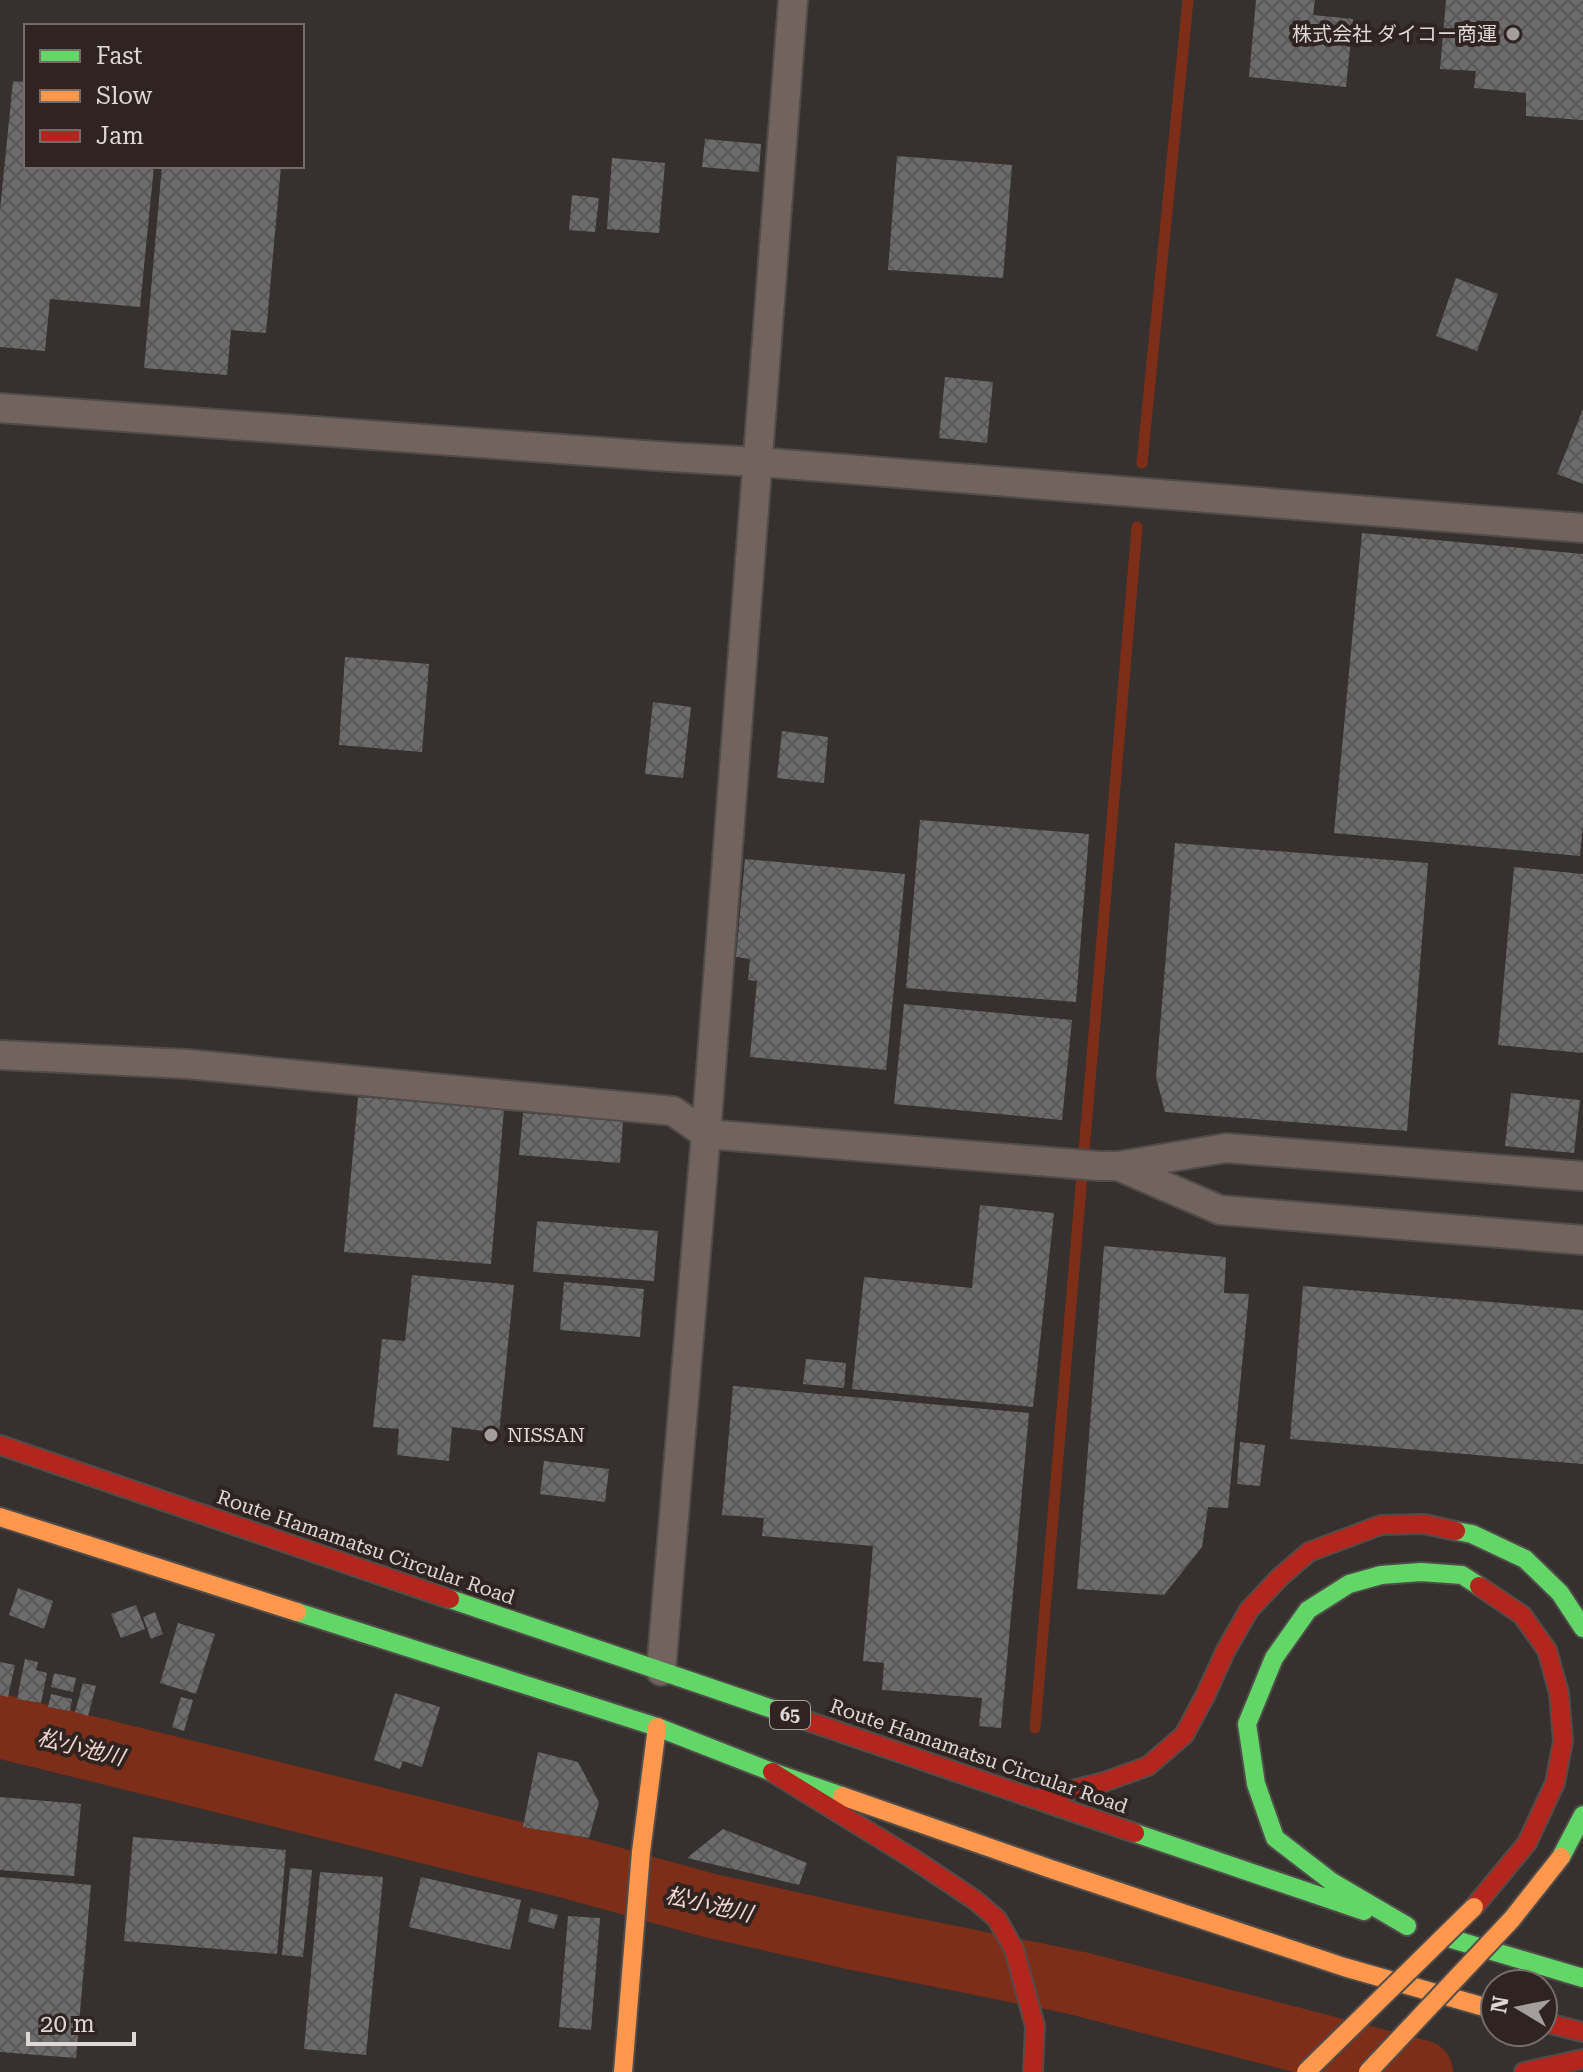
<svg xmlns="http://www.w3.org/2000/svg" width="1583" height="2072" viewBox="0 0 1583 2072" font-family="'Roboto Serif','Noto Sans JP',serif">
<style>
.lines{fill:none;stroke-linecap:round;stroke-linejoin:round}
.stream{stroke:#7d2e18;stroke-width:11}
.river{stroke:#7d2e18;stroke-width:64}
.building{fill:url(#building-cross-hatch)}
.street-casing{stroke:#504c4a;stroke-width:32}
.fast-casing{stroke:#504c4a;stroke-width:22}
.slow-casing{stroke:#504c4a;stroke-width:22}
.jam-casing{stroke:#504c4a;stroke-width:22}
.street{stroke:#73635e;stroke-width:28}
.fast{stroke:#63d668;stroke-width:18}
.slow{stroke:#ff974d;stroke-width:18}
.jam{stroke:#b3261e;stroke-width:18}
.slow-bridge-casing{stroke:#504c4a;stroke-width:22;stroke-linecap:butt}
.slow-bridge{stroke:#ff974d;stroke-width:18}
.poi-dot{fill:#a39d9b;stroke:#2f2421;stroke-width:3}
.labels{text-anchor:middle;stroke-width:8;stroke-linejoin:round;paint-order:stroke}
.shield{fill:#2f2421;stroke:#aaa19f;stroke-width:2}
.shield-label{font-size:18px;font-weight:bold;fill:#ded7d5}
.poi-label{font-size:20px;fill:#ded7d5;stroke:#2f2421;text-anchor:end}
.street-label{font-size:20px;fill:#ded7d5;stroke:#2f2421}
.water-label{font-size:22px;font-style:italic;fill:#f3d8d1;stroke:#2f2421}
</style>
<defs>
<pattern id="building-cross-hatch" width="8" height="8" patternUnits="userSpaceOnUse" patternTransform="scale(2)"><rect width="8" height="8" fill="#6c6c6d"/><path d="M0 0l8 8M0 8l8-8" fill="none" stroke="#585656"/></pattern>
</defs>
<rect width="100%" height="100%" fill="#36302e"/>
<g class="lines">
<path class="stream" d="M1142 463 1188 0
M1035 1728 1137 527"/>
<path class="river" d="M0 1726 563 1865 708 1905 855 1938 1077 1983 1421 2072"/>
</g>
<path class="building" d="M1256 0H1315L1313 15 1353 19 1346 87 1249 77Z
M1446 0H1583V120L1526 116V93L1474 88 1476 71 1440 69Z
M13 81 26 82V166H154L140 307 50 299 45 351 0 347V210Z
M705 139 761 144 759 172 702 167Z
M897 156 1012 165 1003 278 888 270Z
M612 158 665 163 659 233 607 229Z
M162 166H281L266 333 231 330 227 375 144 368Z
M572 195 599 198 595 232 569 230Z
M1456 278 1498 294 1477 351 1436 336Z
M945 377 993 382 987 443 939 438Z
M1583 409V484L1557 474Z
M1362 533 1583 554V823L1580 856 1334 833Z
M345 657 429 664 422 752 339 745Z
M653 702 691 707 683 778 645 774Z
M782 731 828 737 824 783 777 778Z
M920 820 1089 834 1076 1002 906 988Z
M1175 843 1428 863 1407 1131 1165 1112 1156 1077Z
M745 859 905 874 886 1070 750 1057 757 981 748 980 750 959 736 957Z
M1514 867 1583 874V1053L1498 1045Z
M904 1004 1072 1020 1062 1120 894 1104Z
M1511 1093 1580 1100 1574 1153 1505 1146Z
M358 1097 504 1109 491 1264 344 1252Z
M523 1113 623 1121 620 1163 519 1155Z
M980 1205 1054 1213 1033 1407 852 1389 864 1277 972 1288Z
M537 1221 658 1231 654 1281 533 1272Z
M1104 1246 1226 1257 1224 1293 1249 1294 1228 1508 1208 1507 1202 1547 1164 1595 1077 1589Z
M412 1275 514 1285 499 1433 452 1427 449 1461 397 1455 399 1429 373 1427 382 1339 405 1341Z
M564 1282 644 1289 640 1337 560 1330Z
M1303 1286 1583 1310V1464L1290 1439Z
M806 1359 846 1363 844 1388 803 1384Z
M733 1386 1029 1413 1001 1728 979 1726 982 1698 882 1690 884 1663 863 1661 873 1546 762 1536 764 1518 722 1515Z
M1240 1442 1265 1445 1260 1486 1237 1484Z
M544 1461 609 1469 605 1502 540 1494Z
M18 1588 53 1601 44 1629 9 1615Z
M136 1605 145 1629 121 1638 111 1614Z
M155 1612 163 1634 151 1639 143 1617Z
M178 1623 215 1634 196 1694 160 1683Z
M25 1659 38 1662 36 1670 47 1673 41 1703 17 1699Z
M0 1662 15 1665 8 1697 0 1695Z
M54 1673 76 1678 73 1692 51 1687Z
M83 1683 96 1686 88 1716 75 1712Z
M395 1693 440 1707 422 1767 403 1761 400 1769 374 1760Z
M51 1694 72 1699 70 1711 48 1707Z
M181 1697 193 1700 184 1731 172 1727Z
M538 1752 578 1762 599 1802 589 1838 523 1827Z
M0 1797 81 1804 74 1876 0 1870Z
M723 1829 807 1863 799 1885 687 1858Z
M133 1837 286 1850 277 1954 124 1941Z
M290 1868 312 1870 303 1957 282 1955Z
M320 1872 383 1877 366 2055 304 2049Z
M0 1877 91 1885 76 2058 0 2052Z
M421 1877 521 1900 510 1950 409 1927Z
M531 1908 558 1915 554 1929 528 1922Z
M568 1916 600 1918 591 2030 559 2027Z"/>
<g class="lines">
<defs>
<path id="street" d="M0 408 671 457 758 462 1583 528
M0 1055 187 1064 673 1111 706 1134 1100 1166H1118L1226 1148 1583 1176
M1118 1166 1220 1210 1583 1240
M661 1671 706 1134 793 0"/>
<path id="fast" d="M1456 1531 1472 1534 1525 1559 1560 1593 1583 1628
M450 1599 790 1715
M297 1612 657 1727 772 1772 842 1796
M1135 1833 1364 1911
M1561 1857 1583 1815
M1407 1926 1332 1882 1275 1838 1256 1784 1247 1724 1274 1658 1308 1610 1349 1584 1381 1575 1421 1572 1462 1575 1479 1586
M1452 1939 1583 1978"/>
<path id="slow" d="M0 1517 297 1612
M842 1796 1051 1869 1344 1967 1495 2010
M623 2072 641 1852 657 1727"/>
<path id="jam" d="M0 1445 450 1599
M790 1715 1135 1833
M772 1772 912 1858 975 1900 997 1919 1014 1949 1035 2026 1033 2072
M1036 1799 1104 1782 1148 1766 1184 1735 1205 1696 1226 1650 1249 1610 1280 1577 1309 1552 1381 1525 1424 1524 1456 1531
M1474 1907 1527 1843 1555 1783 1563 1741 1559 1693 1547 1650 1522 1615 1479 1586
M1543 2022 1583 2032
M1524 2072 1583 2059"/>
</defs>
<use href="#street" class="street-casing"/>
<use href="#fast" class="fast-casing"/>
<use href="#slow" class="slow-casing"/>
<use href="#jam" class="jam-casing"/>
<use href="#street" class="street"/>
<use href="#fast" class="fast"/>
<use href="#slow" class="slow"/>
<use href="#jam" class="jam"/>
<defs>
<path id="slow-bridge" d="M1306 2072 1474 1907
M1368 2072 1512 1919 1561 1857"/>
</defs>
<use href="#slow-bridge" class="slow-bridge-casing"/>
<use href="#slow-bridge" class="slow-bridge"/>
</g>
<g class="poi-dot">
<circle cx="1513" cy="34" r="8"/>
<circle cx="491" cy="1435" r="8"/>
</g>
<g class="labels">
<rect class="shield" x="770" y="1701" width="40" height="28" rx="6"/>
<g class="shield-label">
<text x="790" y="1721">65</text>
</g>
<g class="poi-label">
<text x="1497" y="41">株式会社 ダイコー商運</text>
<text x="507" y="1442" text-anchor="start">NISSAN</text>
</g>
<g class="street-label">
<text transform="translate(366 1547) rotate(19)" y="7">Route Hamamatsu Circular Road</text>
<text transform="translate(979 1756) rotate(19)" y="7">Route Hamamatsu Circular Road</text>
</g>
<g class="water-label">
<text transform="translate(81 1747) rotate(14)" y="8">松小池川</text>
<text transform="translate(709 1904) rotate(13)" y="8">松小池川</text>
</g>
</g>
<rect x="24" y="24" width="280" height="144" fill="#2f2421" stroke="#756c69" stroke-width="2"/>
<rect x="40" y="50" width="40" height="12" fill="#63d668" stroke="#756c69" stroke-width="2"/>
<text x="96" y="64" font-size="24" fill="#ded7d5">Fast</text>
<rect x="40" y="90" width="40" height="12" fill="#ff974d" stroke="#756c69" stroke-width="2"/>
<text x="96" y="104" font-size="24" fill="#ded7d5">Slow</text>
<rect x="40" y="130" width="40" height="12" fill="#b3261e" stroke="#756c69" stroke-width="2"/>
<text x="96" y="144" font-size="24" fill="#ded7d5">Jam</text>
<g transform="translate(1519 2008) rotate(280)"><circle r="38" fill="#2f2421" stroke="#756c69" stroke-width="2"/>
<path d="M0-6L14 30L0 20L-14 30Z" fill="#a39d9b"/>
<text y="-12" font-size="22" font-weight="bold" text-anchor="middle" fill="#ded7d5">N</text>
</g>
<path d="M28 2032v12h106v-12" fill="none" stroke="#ded7d5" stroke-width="4"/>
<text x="40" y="2032" font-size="24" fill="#ded7d5" stroke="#2f2421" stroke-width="6" paint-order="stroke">20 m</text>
</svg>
